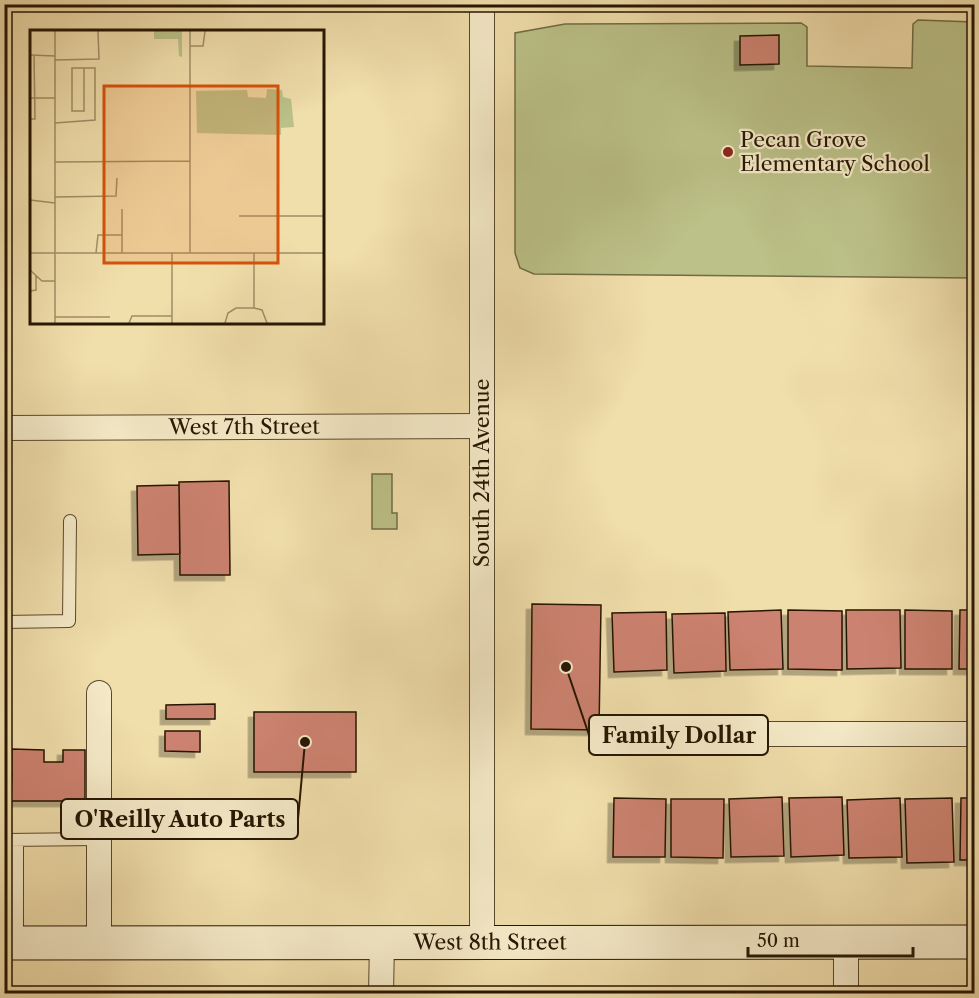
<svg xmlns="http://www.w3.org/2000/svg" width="979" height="998" viewBox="0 0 979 998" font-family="'Libre Caslon Text',serif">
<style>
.green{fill:#bbc188;stroke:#716c45;stroke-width:1.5}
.building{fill:#cc8270;stroke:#271602;stroke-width:1.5;filter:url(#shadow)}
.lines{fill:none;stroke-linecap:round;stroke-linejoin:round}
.service-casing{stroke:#59482c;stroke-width:14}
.minor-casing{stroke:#59482c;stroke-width:26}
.secondary-casing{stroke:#271602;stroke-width:35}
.service{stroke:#f5eac8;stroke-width:12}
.minor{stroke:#f5eac8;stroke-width:24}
.secondary{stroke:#f5eac8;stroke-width:33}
.poi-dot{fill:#8f2418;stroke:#f5eac8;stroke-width:2}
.labels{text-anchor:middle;stroke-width:4.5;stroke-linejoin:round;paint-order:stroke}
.poi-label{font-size:21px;fill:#271602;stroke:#f5eac8;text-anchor:start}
.street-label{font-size:21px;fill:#271602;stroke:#f5eac8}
.inset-road{fill:none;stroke:#a08e67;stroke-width:1.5}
.view{fill:#d5520b;fill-opacity:0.15;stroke:#d5520b;stroke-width:3}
.inset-edge{fill:none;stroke:#271602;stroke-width:3}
.leader{fill:none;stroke:#271602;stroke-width:2}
.callout-dot{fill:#271602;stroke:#f5eac8;stroke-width:2}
.callout{fill:#f5eac8;stroke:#271602;stroke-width:2}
.callout-label{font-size:22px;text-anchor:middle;font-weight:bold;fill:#271602}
</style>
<defs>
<filter id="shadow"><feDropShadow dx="-5.5" dy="5.5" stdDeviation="0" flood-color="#0004"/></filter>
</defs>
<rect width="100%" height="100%" fill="#f0deab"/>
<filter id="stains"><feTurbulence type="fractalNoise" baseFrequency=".00333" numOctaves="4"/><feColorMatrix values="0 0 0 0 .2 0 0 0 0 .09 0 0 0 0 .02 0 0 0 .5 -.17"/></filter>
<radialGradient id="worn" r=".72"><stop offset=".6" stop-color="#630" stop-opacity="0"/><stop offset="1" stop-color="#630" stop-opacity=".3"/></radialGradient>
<path class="green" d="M918 20 974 22V278L534 274 520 268 515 253V33L565 24 801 23 807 27V66L912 68 913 24Z
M372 474H392V513H397V529H372Z"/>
<path class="building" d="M779 35V64L740 65V36Z
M229 481 230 575H180L179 482Z
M179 485 180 554 138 555 137 486Z
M532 604 601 605 599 730 531 729Z
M781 610 783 669 730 670 728 612Z
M788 610 842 611V670L788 669Z
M846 610H900L901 668 847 669Z
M905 610 952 611V669H905Z
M960 610H974V669H959Z
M666 612 667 670 614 672 612 613Z
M725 613 726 671 674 673 672 614Z
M215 704V719H166V705Z
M254 712H356V772H254Z
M165 731H200V752L165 751Z
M12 749 44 750V762H63V750H85V801H11Z
M4 772H12L11 801H4Z
M782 797 784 856 731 857 729 799Z
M842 797 844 855 791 857 789 798Z
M614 798 666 799 665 857H613Z
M900 798 902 857 849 858 847 800Z
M952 798 954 862 907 863 905 799Z
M961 798H974V860H960Z
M671 799H724L723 858 671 857Z"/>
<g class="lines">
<defs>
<path id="service" d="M4 622 69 621 70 521
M4 840 99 839
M17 840V941"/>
<g id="minor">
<path id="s1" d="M4 428 482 426"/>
<path d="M99 693V943"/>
<path d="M761 734H974"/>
<path d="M482 942V4"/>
<path d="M846 942V994"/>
<path d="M381 994 382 942"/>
</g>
<g id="secondary">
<path id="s2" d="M4 943 974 942"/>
</g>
</defs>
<use href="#service" class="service-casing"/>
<use href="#minor" class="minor-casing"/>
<use href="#secondary" class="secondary-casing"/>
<use href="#service" class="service"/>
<use href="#minor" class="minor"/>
<use href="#secondary" class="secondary"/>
</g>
<circle class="poi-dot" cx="728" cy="152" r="6"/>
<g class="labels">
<g class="poi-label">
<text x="740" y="147">Pecan Grove<tspan x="740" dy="24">Elementary School</tspan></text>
</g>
<g class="street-label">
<text dy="7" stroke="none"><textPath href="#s1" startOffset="240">West 7th Street</textPath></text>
<text transform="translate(482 473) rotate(-90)" y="7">South 24th Avenue</text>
<text dy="7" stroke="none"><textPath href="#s2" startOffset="486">West 8th Street</textPath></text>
</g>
</g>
<g transform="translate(30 30)">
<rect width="294" height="294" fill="#f0deab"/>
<path d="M124 1H152V27L149 26 148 9H124ZM237 59 252 60 253 67 261 69 264 97 251 98V105L167 103 166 61 217 60 218 67 236 68Z" fill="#bbc188"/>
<path class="inset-road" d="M25 1V293M160 16H173L175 1M0 25 25 26M25 30 69 29 68 1M42 38H54V81H42ZM0 68H25M0 89H5L4 25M25 93 65 90V38H54M25 132 160 131M25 167 86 166 87 148M0 170 25 173M92 179V223M209 186H294M0 223H294M66 223 68 205H92M160 223V1M224 223V278M0 240 12 251H25M0 261 6 260V246M25 287H80M99 293 102 286H142M142 293V223M195 293 198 283 206 278H224L232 280 237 293"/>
<path class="view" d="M74 56H248V233H74Z"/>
<rect width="294" height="294" class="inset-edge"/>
</g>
<path class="leader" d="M566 667L589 735M305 742L298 819"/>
<g class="callout-dot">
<circle cx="566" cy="667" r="6"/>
<circle cx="305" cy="742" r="6"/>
</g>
<g class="callout">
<rect x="589" y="715" width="179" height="40" rx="6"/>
<rect x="61" y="799" width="237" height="40" rx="6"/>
</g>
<g class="callout-label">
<text x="679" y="743">Family Dollar</text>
<text x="180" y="827">O'Reilly Auto Parts</text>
</g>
<rect width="979" height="998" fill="none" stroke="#f0deab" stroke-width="24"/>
<rect x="6" y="6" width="967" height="986" fill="none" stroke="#271602" stroke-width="3"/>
<rect x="12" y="12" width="955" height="974" fill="none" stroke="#271602" stroke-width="1.5"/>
<path d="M748 947v9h165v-9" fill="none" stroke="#271602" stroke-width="3"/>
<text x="757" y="947" font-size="18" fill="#271602" stroke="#f5eac8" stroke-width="4.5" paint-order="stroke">50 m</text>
<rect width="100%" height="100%" filter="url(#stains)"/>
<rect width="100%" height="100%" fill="url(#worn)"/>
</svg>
